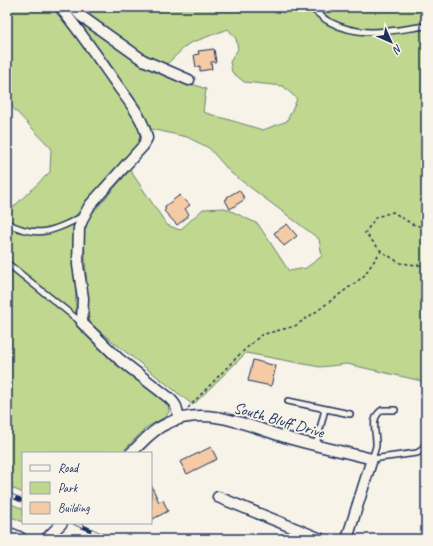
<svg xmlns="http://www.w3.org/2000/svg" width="433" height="546" viewBox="0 0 433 546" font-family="Caveat,sans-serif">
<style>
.green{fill:#bfd78e;stroke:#6d8376;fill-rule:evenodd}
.building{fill:#f4cba4;stroke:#1b2f5e}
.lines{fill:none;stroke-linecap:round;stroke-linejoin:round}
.service-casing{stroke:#1b2f5e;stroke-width:8}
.minor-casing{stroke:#1b2f5e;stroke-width:13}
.secondary-casing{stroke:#1b2f5e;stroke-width:17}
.path{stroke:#1b2f5e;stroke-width:1.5;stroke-dasharray:3 3;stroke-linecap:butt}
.service{stroke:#f7f3e8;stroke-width:5}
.minor{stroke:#f7f3e8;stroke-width:10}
.secondary{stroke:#f7f3e8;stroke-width:14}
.rail-casing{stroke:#1b2f5e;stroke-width:4.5}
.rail{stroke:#f7f3e8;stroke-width:3;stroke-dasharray:9;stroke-linecap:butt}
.labels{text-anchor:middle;stroke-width:4;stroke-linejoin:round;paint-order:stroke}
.street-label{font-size:16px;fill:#1b2f5e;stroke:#f7f3e8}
</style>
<rect width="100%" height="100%" fill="#f7f3e8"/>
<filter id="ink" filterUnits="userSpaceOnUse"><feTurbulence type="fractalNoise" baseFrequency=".025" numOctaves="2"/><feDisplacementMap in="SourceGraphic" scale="8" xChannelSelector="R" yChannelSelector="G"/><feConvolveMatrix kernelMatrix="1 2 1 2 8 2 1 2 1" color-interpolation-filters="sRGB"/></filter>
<g filter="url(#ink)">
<path class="green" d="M7 7H55L64 18 133 114 140 131 139 143 75 216 76 323 105 350 165 400 168 403 169 412 166 417 147 427 121 453H23V493L7 486V213L50 172 51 148 12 107 7 104Z
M63 7H426V382L347 364 320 367 246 353 193 405 89 323 83 224 130 170 167 225 180 230 203 209 225 208 258 224 289 271 306 268 322 256 319 239 231 173 209 148 187 137 151 129 76 22ZM228 29 236 39 238 49 230 62 232 72 244 82 283 86 297 99 287 121 263 130 203 112 206 89 163 73 165 66 188 44Z
M7 502 23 509V522L7 515Z"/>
<path class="building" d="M214 49 216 62H211L212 69 200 71V66L196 67 194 55 199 54 198 51Z
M239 190 245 199 230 209 225 200 227 199V197Z
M180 195 190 205 185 209 189 214 185 219 177 225 164 211 166 209 164 207Z
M287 224 297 236 284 246 274 233Z
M253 360 276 366 271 386 248 381Z
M211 447 217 459 187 474 180 462Z
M151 485 159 502 163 500 168 511 151 520Z"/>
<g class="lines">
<defs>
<path id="service" d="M310 7C317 12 323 19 330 22 361 39 394 30 426 26
M7 223C37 239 55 231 83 216
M7 263 82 323
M288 401 350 414
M395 410H382C369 419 377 433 376 446 375 451 373 455 372 459L417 453 422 450 426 442
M316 445 325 409"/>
<path id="minor" d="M60 7C79 30 96 55 113 79 125 97 143 116 147 138L143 146 90 205 84 216 79 228 78 265 83 298 82 323 119 359 168 397C176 404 179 409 177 420
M73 7 81 16 143 60 189 80
M131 453C142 443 152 430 166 424 208 403 254 429 295 440 320 447 346 452 372 459L347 539
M218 497 321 539
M46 539 62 523"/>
<path id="secondary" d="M7 534 19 539"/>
</defs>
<use href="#service" class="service-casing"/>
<use href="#minor" class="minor-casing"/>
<use href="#secondary" class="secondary-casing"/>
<path class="path" d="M426 190V199
M426 228 412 224 393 212 376 217 365 233 381 251 400 263 426 266
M188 408 239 355 261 335 295 326 317 311 363 277 381 251"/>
<use href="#service" class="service"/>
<use href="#minor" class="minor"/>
<use href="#secondary" class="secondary"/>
<defs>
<path id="rail" d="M7 494 23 501
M75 523 110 539"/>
</defs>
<use href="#rail" class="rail-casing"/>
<use href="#rail" class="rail"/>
</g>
</g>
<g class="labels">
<g class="street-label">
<text transform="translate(279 419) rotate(16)" y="6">South Bluff Drive</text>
</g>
</g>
<rect width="433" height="546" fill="none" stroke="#f7f3e8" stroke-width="24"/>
<rect x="12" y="12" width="409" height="522" fill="none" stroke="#1b2f5e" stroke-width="1.5" filter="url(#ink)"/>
<rect x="22" y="452" width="130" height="72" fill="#f7f3e8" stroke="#9fa5b1"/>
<rect x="30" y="465" width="20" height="6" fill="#f7f3e8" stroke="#9fa5b1"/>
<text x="58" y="472" font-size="12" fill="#1b2f5e">Road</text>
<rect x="30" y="482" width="20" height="12" fill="#bfd78e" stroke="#9fa5b1"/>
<text x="58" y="492" font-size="12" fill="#1b2f5e">Park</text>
<rect x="30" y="502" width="20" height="12" fill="#f4cba4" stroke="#9fa5b1"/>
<text x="58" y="512" font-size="12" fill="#1b2f5e">Building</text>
<g transform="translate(391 42) rotate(135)" stroke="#f7f3e8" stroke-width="3" paint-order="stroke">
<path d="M0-3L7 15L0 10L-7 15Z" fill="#1b2f5e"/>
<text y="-6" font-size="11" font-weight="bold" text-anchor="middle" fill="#1b2f5e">N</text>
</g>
</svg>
